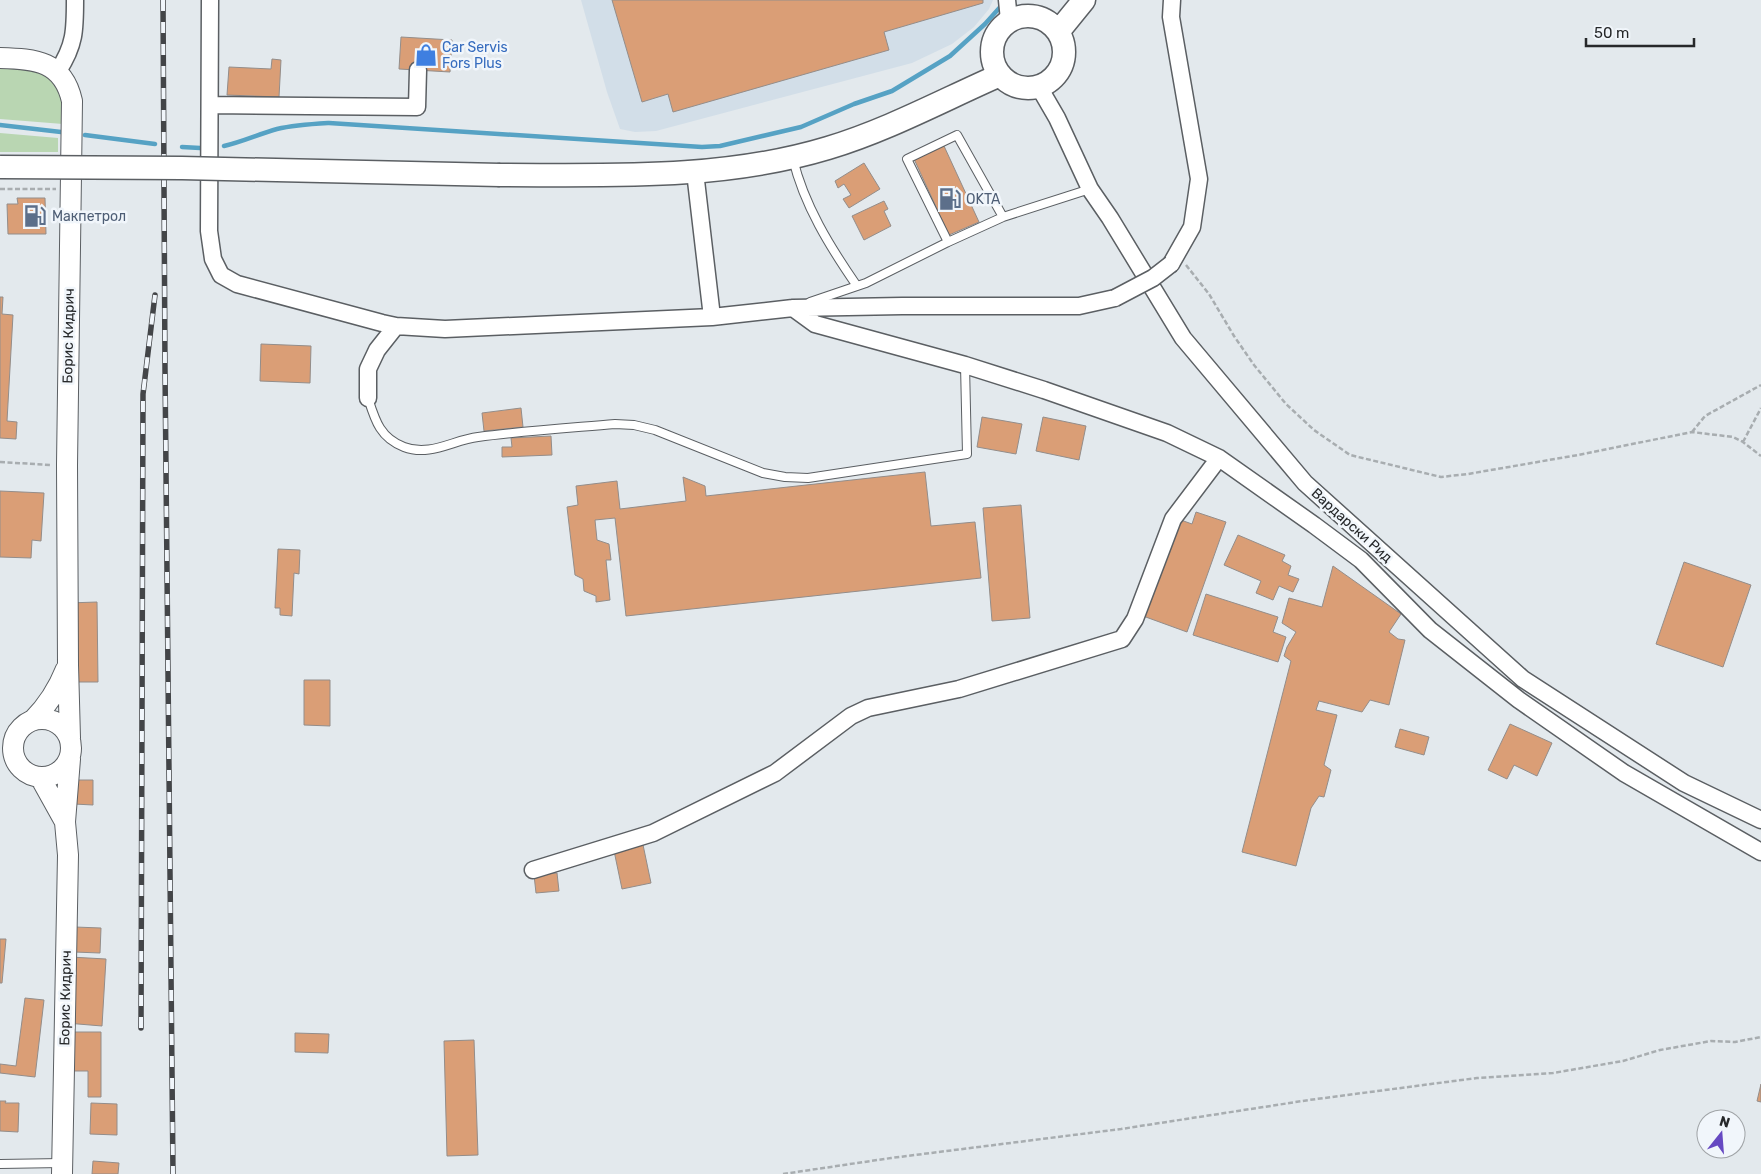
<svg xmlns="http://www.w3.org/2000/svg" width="1761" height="1174" viewBox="0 0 1761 1174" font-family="Rubik,sans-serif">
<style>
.built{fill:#d2dee8}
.green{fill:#b9d6b2}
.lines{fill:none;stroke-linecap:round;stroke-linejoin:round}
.stream{stroke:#56a2c4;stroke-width:4.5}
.building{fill:#da9e76;stroke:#938d8a}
.service-casing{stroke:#5b5f63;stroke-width:10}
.minor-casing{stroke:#5b5f63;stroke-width:19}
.tertiary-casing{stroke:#5b5f63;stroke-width:22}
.secondary-casing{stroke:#5b5f63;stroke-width:25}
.path{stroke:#a8adb0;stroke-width:2.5;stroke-dasharray:5 2.5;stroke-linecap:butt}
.service{stroke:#fff;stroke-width:8}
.minor{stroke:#fff;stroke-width:16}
.tertiary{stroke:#fff;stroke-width:20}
.secondary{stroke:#fff;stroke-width:22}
.rail-casing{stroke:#434548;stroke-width:5.5}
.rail{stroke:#f1f6fb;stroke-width:4;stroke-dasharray:11;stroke-linecap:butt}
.minor-bridge-casing{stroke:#5b5f63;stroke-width:19;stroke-linecap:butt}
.secondary-bridge-casing{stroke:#5b5f63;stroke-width:25;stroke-linecap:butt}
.minor-bridge{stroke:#fff;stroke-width:16}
.secondary-bridge{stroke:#fff;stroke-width:22}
.labels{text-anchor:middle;stroke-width:5;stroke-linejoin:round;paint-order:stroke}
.shop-label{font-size:14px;fill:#366cbe;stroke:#f1f6fb;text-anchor:start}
.service-label{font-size:14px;fill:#4e5e75;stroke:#f1f6fb;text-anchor:start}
.street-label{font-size:14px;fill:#26282a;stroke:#f1f6fb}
</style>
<rect width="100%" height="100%" fill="#e3e9ed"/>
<path class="built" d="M581 0H993L989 9 974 27 952 44 912 63 656 131 635 132 620 129 607 92Z"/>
<path class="green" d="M0 65 51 74 63 96V124L0 119Z
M0 133 58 138V152H0Z"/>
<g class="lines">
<path class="stream" d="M0 125 61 132
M85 135 155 144
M224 146C242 142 259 134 277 129 294 125 312 124 329 123L702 147 720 146 801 127 854 104 892 91 950 56 985 24 1002 5
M182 147 200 148"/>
</g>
<path class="building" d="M612 0H983V3L884 32 889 50 673 112 668 94 642 102Z
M401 37 452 40 450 72 399 69Z
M272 59 281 60 279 97 227 95 229 67 271 69Z
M944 146 979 222 949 235 914 159Z
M864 163 880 189 849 208 843 199 851 195 844 184 838 188 835 181Z
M17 198H45L46 234H8L7 204H18Z
M884 201 888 209 884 211 891 226 864 240 852 216Z
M0 297H3L2 314 13 315 7 421 17 422 16 439 0 438Z
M261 344 311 346 310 383 260 381Z
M521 408 523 427 484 431 482 413Z
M982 417 1022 424 1016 454 977 447Z
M1043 417 1086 426 1079 460 1036 451Z
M551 436 552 455 502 457V447H512L511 438Z
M925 472 931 526 975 522 981 578 626 616 615 518 595 520 597 540 609 544 611 560H606L610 600 596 602V596L584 591 583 579 575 575 567 507 578 505 576 486 617 481 620 509 686 501 683 477 705 486 706 496Z
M0 491 44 493 41 541 32 540 31 558 0 557Z
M1021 505 1030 618 992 621 983 508Z
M1196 512 1226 522 1187 632 1143 616 1178 519 1192 524Z
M1238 535 1285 555 1282 561 1291 566 1288 575 1299 579 1293 592 1279 586 1273 600 1256 593 1261 581 1224 565Z
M278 549 300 550 299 574 294 573 292 616 280 615V608H275Z
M1684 562 1751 585 1723 667 1656 644Z
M1333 566 1401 614 1389 632 1398 639 1405 640 1389 705 1370 700 1362 712 1319 701 1316 710 1337 715 1324 765 1331 770 1324 797 1319 796 1311 808 1296 866 1242 852 1291 661 1284 656 1287 647 1296 632 1282 623 1289 598 1322 607Z
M1206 594 1278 617 1273 632 1286 637 1278 662 1193 635Z
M97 602 98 682H69L68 603Z
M304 680H330V726L304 725Z
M1510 724 1552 743 1537 776 1514 765 1507 779 1488 770Z
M1400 729 1429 737 1424 755 1395 747Z
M74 780H93V805L74 804Z
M642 840 651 883 622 889 613 846Z
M557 873 559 891 536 893 534 875Z
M75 927 101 928 100 953 74 952Z
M0 939H6L2 983H0Z
M70 957 106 959 102 1026 66 1023Z
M25 998 44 1000 35 1077 0 1073V1064L16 1066Z
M74 1032H101V1097H88V1071H74Z
M295 1033 329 1034 328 1053 295 1052Z
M474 1040 478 1155 447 1156 444 1041Z
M1761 1084V1102L1757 1101Z
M0 1101H6L5 1103H19L18 1132 0 1131Z
M91 1103 117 1104V1135L90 1134Z
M93 1161 119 1163 118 1174H92Z"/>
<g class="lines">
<defs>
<path id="service" d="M793 159C804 205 830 247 857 286
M1003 217 957 135 907 159 948 242 1003 217 1090 189
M810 302 866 283 948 242
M368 398C375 420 380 438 404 447 430 457 453 440 478 437 523 431 569 428 615 424L634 425 655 430 763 473 785 477 808 478 967 454 965 365
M0 1164 62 1163"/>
<path id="minor" d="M210 0 209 231 213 259 221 275 237 284 382 323 396 326 445 329 712 317 793 308 902 306H1079L1115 298
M1007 0 1009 20
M58 71C75 45 75 30 75 0
M1039 87 1057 118 1090 189 1110 218 1183 338 1305 483 1523 679 1684 783 1761 820
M210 105 417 107 418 70
M695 172 712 317
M1171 264 1192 227 1199 179 1171 17 1172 0
M793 308 815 324 965 365 1044 390 1167 433 1219 458 1314 525 1361 560 1430 630 1519 700 1624 773 1761 852
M368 398V369L377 350 396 326
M533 870 653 833 775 773 851 716 868 708 959 689 1122 639 1135 619 1173 519 1219 458"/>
<path id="tertiary" d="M0 58C36 59 63 61 72 101L67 465 68 665 70 738
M13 748a29 29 0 1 1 58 0a29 29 0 1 1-58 0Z
M33 720C48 705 58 689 66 669
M40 777 65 822
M62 1174 68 855 65 822 70 759"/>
<path id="secondary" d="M992 52a36 36 0 1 1 72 0a36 36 0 1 1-72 0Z
M1058 32 1084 0
M500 175C610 175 722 180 828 148 888 130 943 100 1000 75"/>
</defs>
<use href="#service" class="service-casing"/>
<use href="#minor" class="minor-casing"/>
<use href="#tertiary" class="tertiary-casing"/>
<use href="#secondary" class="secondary-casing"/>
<path class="path" d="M0 189H56
M1186 265 1209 294 1234 336 1254 365 1286 404 1314 430 1350 455 1441 477 1468 474 1578 455 1692 432 1733 437 1743 442 1761 456
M1692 432 1705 416 1761 385
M1743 442 1761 408
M0 462 51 465
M783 1174 891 1158 1121 1129 1309 1100 1477 1078 1553 1073 1623 1061 1660 1050 1711 1041 1735 1042 1761 1037"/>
<use href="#service" class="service"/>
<use href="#minor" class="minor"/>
<use href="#tertiary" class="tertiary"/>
<use href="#secondary" class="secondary"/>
<defs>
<path id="rail" d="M163 0 165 369 173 1174
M141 1028 143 394 155 295"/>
</defs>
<use href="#rail" class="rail-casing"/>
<use href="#rail" class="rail"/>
<defs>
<path id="minor-bridge" d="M1115 298 1153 278 1171 264"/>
<path id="secondary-bridge" d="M0 167 182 168 500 175"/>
</defs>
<use href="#minor-bridge" class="minor-bridge-casing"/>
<use href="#secondary-bridge" class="secondary-bridge-casing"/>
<use href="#minor-bridge" class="minor-bridge"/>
<use href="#secondary-bridge" class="secondary-bridge"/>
</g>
<defs>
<symbol id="shop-bare" viewBox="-9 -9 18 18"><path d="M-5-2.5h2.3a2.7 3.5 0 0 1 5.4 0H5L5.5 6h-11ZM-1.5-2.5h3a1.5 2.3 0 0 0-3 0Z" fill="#3f7fe0" stroke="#f1f6fb" stroke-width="2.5" paint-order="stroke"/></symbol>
<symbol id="fuel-bare" viewBox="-9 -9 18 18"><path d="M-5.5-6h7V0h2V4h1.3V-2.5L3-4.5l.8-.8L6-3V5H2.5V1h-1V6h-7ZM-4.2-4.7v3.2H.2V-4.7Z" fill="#5c6f8a" stroke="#f1f6fb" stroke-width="2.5" paint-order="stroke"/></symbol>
</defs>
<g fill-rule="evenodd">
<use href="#shop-bare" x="410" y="39" width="32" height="32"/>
<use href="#fuel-bare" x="934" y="183" width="32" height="32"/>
<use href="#fuel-bare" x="19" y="200" width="32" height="32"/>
</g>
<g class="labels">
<g class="shop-label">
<text x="442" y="52">Car Servis<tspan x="442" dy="16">Fors Plus</tspan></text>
</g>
<g class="service-label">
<text x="966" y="204">OKTA</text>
<text x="52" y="221">Макпетрол</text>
</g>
<g class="street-label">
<text transform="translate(68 336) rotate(-89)" y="5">Борис Кидрич</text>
<text transform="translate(1352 525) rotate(42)" y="5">Вардарски Рид</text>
<text transform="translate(65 998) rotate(-89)" y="5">Борис Кидрич</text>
</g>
</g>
<g transform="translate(1721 1134) rotate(17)"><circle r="24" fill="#f1f6fb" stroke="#a0a4a7"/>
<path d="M0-4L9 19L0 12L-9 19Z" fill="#6649c2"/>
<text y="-8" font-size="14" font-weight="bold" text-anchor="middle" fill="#26282a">N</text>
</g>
<path d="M1586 38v8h108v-8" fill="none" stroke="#26282a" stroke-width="2.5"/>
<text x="1594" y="38" font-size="15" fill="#26282a" stroke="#f1f6fb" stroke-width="4" paint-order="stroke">50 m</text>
</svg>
